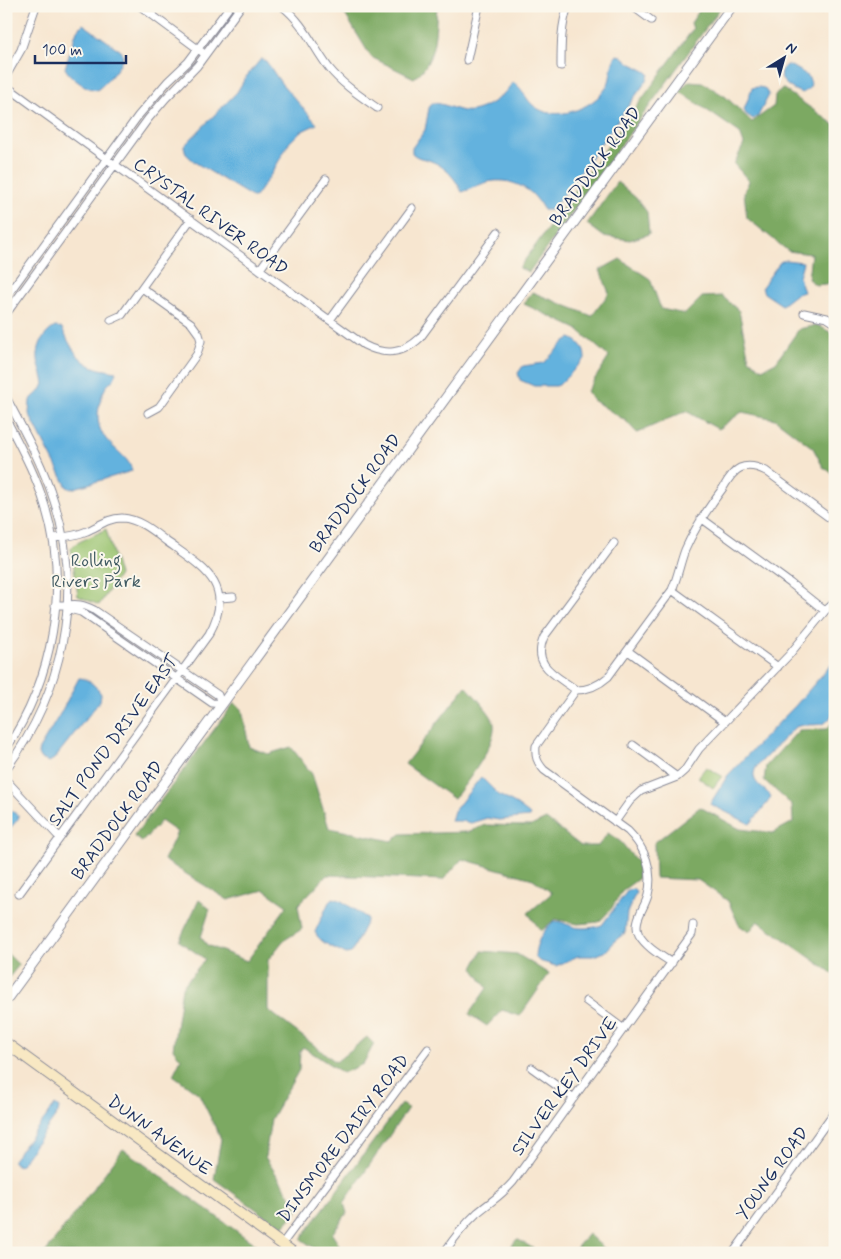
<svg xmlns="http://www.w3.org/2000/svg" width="841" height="1259" viewBox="0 0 841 1259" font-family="Mynerve,sans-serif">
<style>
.green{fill:#9ac36f;stroke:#5a7966}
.forest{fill:#7ba962;stroke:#4b6c60}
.water{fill:#64b2de;stroke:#40709e}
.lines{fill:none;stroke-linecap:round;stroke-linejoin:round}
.minor-casing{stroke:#898a97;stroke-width:9}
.tertiary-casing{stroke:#898a97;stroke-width:11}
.secondary-casing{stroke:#898a97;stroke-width:12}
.minor{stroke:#fff;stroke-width:7}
.tertiary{stroke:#fff;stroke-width:9}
.secondary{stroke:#f8e8c3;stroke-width:10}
.labels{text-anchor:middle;stroke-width:4;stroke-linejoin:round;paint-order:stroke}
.street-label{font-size:18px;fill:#1b2f5e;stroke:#fbf7ec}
.park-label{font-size:18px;fill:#415b63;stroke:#fbf7ec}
</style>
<rect width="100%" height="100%" fill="#fbf7ec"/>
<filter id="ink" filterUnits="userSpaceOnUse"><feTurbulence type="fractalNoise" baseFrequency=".02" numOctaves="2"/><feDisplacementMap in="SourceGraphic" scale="10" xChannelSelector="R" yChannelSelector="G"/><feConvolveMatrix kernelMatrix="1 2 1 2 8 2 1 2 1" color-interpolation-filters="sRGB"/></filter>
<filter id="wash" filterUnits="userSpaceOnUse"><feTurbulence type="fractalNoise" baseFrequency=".0096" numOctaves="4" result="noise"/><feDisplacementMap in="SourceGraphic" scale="20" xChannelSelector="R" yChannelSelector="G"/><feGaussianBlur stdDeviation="1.12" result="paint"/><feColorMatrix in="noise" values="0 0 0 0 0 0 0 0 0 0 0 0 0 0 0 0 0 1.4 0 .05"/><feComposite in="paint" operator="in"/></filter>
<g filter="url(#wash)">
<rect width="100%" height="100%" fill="#f7e6d0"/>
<path class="green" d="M106 529 119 575 99 605 78 596 71 548C75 542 98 534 106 529Z
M706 767 722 776 713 788 699 778V776Z"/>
<path class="forest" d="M340 6H437C435 31 437 62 414 78L371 57Z
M702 6H722L529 272 519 268 693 29 691 23Z
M689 81 702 82 726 97 752 122 774 106 775 96 782 88 835 125V283L816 285 808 279 811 254 788 251 747 218 744 193 749 181 734 164 744 144 740 133 679 91Z
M617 182 636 198 647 212 649 234 630 240 603 236 587 224Z
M620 259 650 279 661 309 685 314 702 297 722 296 739 311 749 359 762 369 776 362 799 329 817 325 830 332 835 337V475L823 467 813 448 775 419 742 412 718 429 686 411 637 433 626 421 593 400 587 391 609 357 577 329 524 304 532 292 592 316 609 293 600 270Z
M466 686C473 694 490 712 493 720 501 740 466 783 454 799L405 764Z
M234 703 242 709 249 747 268 754 291 747 312 774 329 828 392 841 401 834 468 832 485 825 531 826 546 819 581 846H598L608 833 621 842 638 863V879L623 890 611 909 599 922 578 924 555 919 541 931 528 913 552 893 533 879 462 859 443 880 327 875 298 905 302 929 283 941 268 960V1010L336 1062 367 1037 374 1044 363 1064 343 1073 303 1047 300 1051 299 1070 271 1119 265 1157 299 1209 282 1228 214 1179 221 1139 199 1094 173 1075 181 1059 173 1049 182 987 205 959 179 941 199 900 210 909 201 937 207 945 247 961 287 906 264 890 228 900 164 860 177 832 161 821 142 842 134 836Z
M835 719V975L758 921 749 932 739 925 728 901 698 880 655 878 654 843 700 807 740 829 773 833 793 822 792 805 764 780 766 766 799 730 827 729Z
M482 951 517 954 549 974 520 1016 502 1010 487 1026 469 1014 487 988 473 968Z
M6 952 19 965 6 981Z
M401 1104 408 1108 344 1203 347 1213 332 1234 339 1245 335 1253H321L301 1239Z
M123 1149 267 1253H45Z
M588 1234 608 1252 607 1253H562L573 1252Z
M517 1239 541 1253H506Z"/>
<path class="water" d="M83 24 121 51 123 55C121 67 107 82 97 90 86 89 70 78 65 68L77 30Z
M617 55 622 56 630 63 647 72 649 74 647 80 568 189 551 210H544C541 206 539 201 535 197 524 184 504 178 488 182 479 184 470 190 462 192 456 179 445 166 431 161 424 158 418 159 412 153V148L425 130 429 108 432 103C443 103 453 109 463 111 480 114 504 97 512 83H514C523 88 525 99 534 106 555 123 592 109 606 88 613 78 609 64 617 55Z
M261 59 266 61 281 83 317 124 300 132 289 143 272 173 255 197H252L196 163 186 154 184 146 237 92 246 77Z
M787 65C799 68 824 83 802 93 790 89 770 76 787 65Z
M758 87 764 88 769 95 758 116 753 119 746 114 744 110 752 88Z
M785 260 803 262 799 277 804 292 796 294 782 305 764 293 762 287 780 262Z
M55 327 62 328C70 346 79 364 100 369 105 370 111 371 116 372 116 379 110 382 106 387 101 395 98 408 98 417 98 445 129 452 132 471L71 489 67 487 29 414 30 400 41 390 44 384C43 377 41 372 39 365 35 350 42 334 55 327Z
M570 338C580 341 585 349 585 359L559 385 556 386H534L520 380 518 373 523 366 544 363 565 341Z
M835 660C835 676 841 721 821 724 812 726 802 723 794 728L757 766C747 781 764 788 771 796L768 802 750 824 710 804 728 775 796 705Z
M79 678C88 678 97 687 101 694L100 701 54 759 49 762 41 759 38 754 39 749 60 714Z
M481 777 499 795 517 805 529 814 530 815 529 817 499 820 487 818 471 823 463 821H451L454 811Z
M6 807 19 816 18 819 6 833Z
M633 889 636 892 627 913 625 933 617 939 605 952 593 956H578L556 966 539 961 535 957C535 943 544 929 554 921 562 921 567 925 574 927 582 929 594 928 602 925L628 890Z
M333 898 340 900 367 918V921L351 953 346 954C336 948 320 944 315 932L329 902Z
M55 1105 59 1108 58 1113 22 1163 19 1166 13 1162V1160Z"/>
</g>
<g filter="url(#ink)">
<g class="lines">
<defs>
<path id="minor" d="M140 6 202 52
M282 6C304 23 313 47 329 68 342 84 360 96 377 108
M632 6 651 20
M467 60 479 6
M561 66C561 45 561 26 568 6
M6 76 21 50 36 6
M6 86 364 345C385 356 403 354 420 338L498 232
M260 269 326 179
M142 288 191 323 199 334 201 341 197 354 159 407 148 413
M6 297 138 116 168 81 188 62 230 6
M804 313 827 318 835 323
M6 314 148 119 166 98 197 66 241 6
M111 320 122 315 191 219
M330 320 412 208
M6 397C24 431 43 465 54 501 84 593 63 693 6 769
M6 419C21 448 36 475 45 506 70 587 53 680 6 749
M701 518 790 583 825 611
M672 590 778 667
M220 598 233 597
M55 605C73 606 77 601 94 610L218 695 221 704 212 703 81 612 73 610 67 606
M628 651 725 722
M576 690C556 675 531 666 544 637L614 543
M633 745 677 777
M6 780 60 838
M615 822 630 801 641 791 677 777 685 770 699 749 789 655 825 611 835 602
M19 894 209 634C237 584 202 567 166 541 153 531 139 519 122 518 108 518 99 526 87 531 76 536 64 537 53 538
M672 963C660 955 646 947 639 935 632 921 645 908 648 895 654 870 645 848 628 831L544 770C537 762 535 757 536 746L576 690C589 690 599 685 608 677L672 590C678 576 680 563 685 550 695 527 708 508 723 488 727 481 733 471 740 468 749 464 758 467 766 471L835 522
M586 1001 624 1029
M532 1068 574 1098
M282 1244 428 1049
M444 1253C454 1238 464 1225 477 1213 490 1202 501 1196 513 1182L692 934 693 925
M733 1253 835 1111"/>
<path id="tertiary" d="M6 1000 732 6"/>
<path id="secondary" d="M6 1043 294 1253"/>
</defs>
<use href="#minor" class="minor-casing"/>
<use href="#tertiary" class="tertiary-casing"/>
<use href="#secondary" class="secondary-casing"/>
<use href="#minor" class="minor"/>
<use href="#tertiary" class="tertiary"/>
<use href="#secondary" class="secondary"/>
</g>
</g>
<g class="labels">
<g class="street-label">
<text transform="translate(595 166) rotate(-54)" y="6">BRADDOCK ROAD</text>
<text transform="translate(211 216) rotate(36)" y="6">CRYSTAL RIVER ROAD</text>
<text transform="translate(355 493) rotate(-54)" y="6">BRADDOCK ROAD</text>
<text transform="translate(113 740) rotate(-54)" y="6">SALT POND DRIVE EAST</text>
<text transform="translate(117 820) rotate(-54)" y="6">BRADDOCK ROAD</text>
<text transform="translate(564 1086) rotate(-54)" y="6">SILVER KEY DRIVE</text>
<text transform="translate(160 1135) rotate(36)" y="6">DUNN AVENUE</text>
<text transform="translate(343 1138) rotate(-53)" y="6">DINSMORE DAIRY ROAD</text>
<text transform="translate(772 1173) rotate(-54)" y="6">YOUNG ROAD</text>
</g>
<g class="park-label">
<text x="96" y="566">Rolling<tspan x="96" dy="21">Rivers Park</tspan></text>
</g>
</g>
<rect width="841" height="1259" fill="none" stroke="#fbf7ec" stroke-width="25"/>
<g transform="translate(784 58) rotate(37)" stroke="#fbf7ec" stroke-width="4" paint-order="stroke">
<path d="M0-4L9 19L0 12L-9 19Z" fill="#1b2f5e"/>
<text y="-8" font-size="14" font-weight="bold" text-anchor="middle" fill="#1b2f5e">N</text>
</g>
<path d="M35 55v8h91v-8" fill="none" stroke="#1b2f5e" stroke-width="2.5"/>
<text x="42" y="55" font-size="15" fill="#1b2f5e" stroke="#fbf7ec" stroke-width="4" paint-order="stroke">100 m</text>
</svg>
